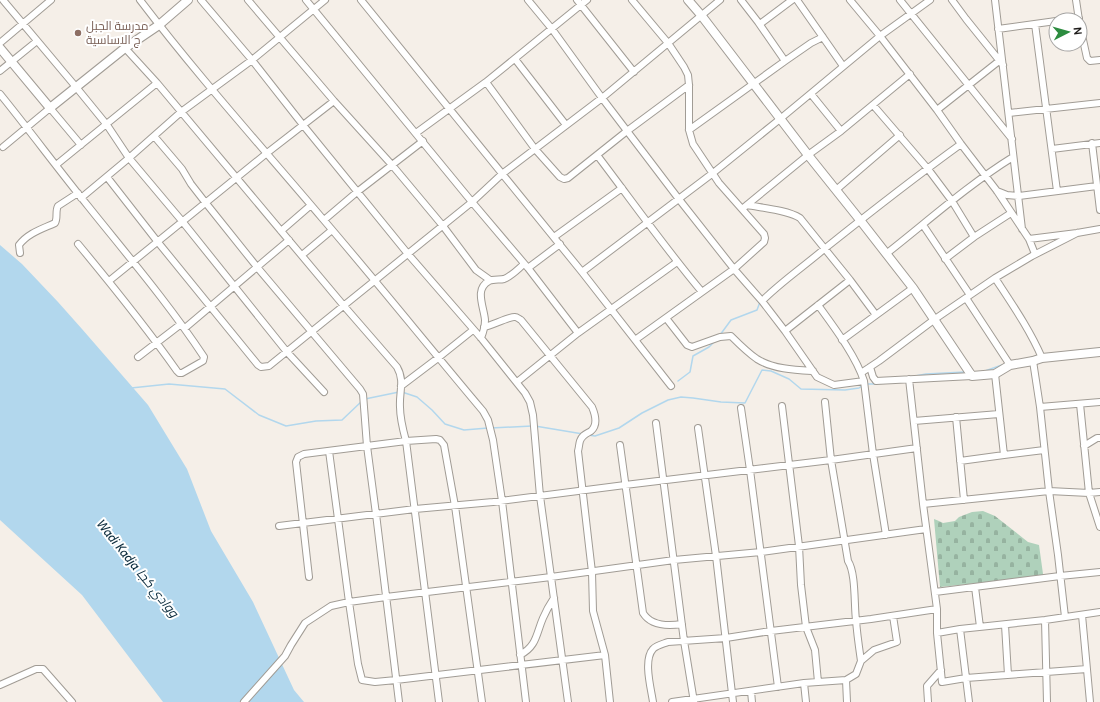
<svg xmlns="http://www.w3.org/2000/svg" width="1100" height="702" viewBox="0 0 1100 702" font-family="Cabin,Cairo,sans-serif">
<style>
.cemetery{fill:url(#cemetery-stones)}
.water{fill:#b2d7ed}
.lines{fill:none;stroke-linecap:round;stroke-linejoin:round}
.stream{stroke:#b2d7ed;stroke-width:1.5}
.minor-casing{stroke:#a19c95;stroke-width:8}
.major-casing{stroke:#a19c95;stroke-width:10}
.minor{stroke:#fff;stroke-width:6}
.major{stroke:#fff;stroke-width:8}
.education-dot{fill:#8d6e63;stroke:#fff;stroke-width:1.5}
.labels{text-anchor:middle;stroke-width:4;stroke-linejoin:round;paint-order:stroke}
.education-label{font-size:12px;fill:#785e54;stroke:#fff;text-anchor:start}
.water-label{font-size:13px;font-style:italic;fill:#0e2e3f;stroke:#fff}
</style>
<defs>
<pattern id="cemetery-stones" width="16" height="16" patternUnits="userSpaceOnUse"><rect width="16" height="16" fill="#afd1bb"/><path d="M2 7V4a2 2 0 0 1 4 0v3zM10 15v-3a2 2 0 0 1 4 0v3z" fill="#96b3a0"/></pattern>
</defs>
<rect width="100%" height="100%" fill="#f5efe8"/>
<path class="cemetery" d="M983 511 995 516 1028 542 1039 545 1043 574V576L940 587 934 519 939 521 943 523 955 521 959 517 972 512Z"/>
<path class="water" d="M0 245 22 264 58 302 82 329 148 405 187 469 211 531 253 602 294 690 304 702H163L82 595 0 520Z"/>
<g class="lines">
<path class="stream" d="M768 291 775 285
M720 335 731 320 757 310 760 302
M1025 359 1037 356
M985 371 1002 365
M915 376 926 374 965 372
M678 381 690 372 693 356 709 347 714 342
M866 384H876
M131 388 169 384 225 389 259 415 286 426 316 421 342 420 362 401
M402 392 417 397 432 410 445 424 464 430 488 428
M365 399 399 392
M535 426 583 434
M491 428 532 426
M588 435 595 436 619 428 642 413 668 400 681 397 693 398 721 402 745 403 762 370 771 371 789 379 801 389 845 390 859 388 863 385"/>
<defs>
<path id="minor" d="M3 0 76 87 107 125 129 158 182 221 287 352 324 392
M140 0C197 75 261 146 322 218 377 282 429 347 483 411L488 420 493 440 502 501 526 702
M201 0 252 60 303 125 408 254 481 338 525 393 530 402 533 415 540 496 568 702
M248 0 334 101 392 165 443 226 476 270 490 280
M306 0 472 202 528 268 578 333
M361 0 582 272 671 386
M528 0 552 29 602 98 678 198 734 269 762 301 785 331 817 377 834 385 864 381
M577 0 634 72
M632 0 668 43 684 67 688 75 689 85V130L693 144 719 183 764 234 765 238 764 242 734 269 635 340
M797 0 843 66
M850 0 880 36 937 110 961 144 997 191 1029 239 1035 254
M900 0 1012 139
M952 0 966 19 1003 65
M995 0 1022 229
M1076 0 1079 20
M1065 20 1079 18
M760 24 792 0
M1035 24 1057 191
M1080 26 1087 58 1090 61 1100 60
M998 29 1056 21
M0 43 51 0
M125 48 157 83 344 306 397 367C405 381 399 392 400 407 400 419 403 430 406 441L439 702
M515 59 566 125
M785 61 811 43 823 37
M0 71 37 41
M486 82 535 149 560 177 564 179 568 178 627 131 689 85
M0 94C30 131 58 169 88 206 128 256 169 304 204 357L203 361 182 373H179L177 371C146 327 112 285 78 244
M811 94 841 131
M873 105 928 169 952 201 974 237
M937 110 999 61
M1009 113 1100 103
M689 130 785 61 758 22 741 0
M416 133 486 82 587 0
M154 136 182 169 191 184 205 202 257 267 360 389 363 394 367 446 376 514 399 702
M1092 143 1100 210
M3 147 50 108 81 145
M1052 149 1100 143
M597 155C632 201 665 248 702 292
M56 165 157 83
M107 177 157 241 258 365 261 367 269 366 472 202 502 174 602 98 720 0
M836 190 900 135
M997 191 1007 195 1019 196 1097 186
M81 198 129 158 181 112 252 60 325 0
M747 205C763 208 787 210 800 218L850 280 876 315
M742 209 808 155 841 131 910 74
M324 220 357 192 423 141
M923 225 970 295
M281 231 311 205
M554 237 622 188
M1029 239 1077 233 1100 229
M20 253 19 245C28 233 42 229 55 223 58 218 55 211 58 206L78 193
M886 254C928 221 968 185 1013 157
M302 255 332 230
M945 259 974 237 1011 213
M528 268 560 244
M582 272 713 173 780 119 880 36 930 0
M995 278C1012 304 1030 330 1042 358
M109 281 267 153 334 101
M966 298 1010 365
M762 301C781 282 803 267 823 250 868 214 914 178 961 144
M818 305C834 327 856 356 864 381L873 454 886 535
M666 318 687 345 692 347 720 337 731 336C739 344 748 353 757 359 773 369 795 370 813 371
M484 327C491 326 510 316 515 317 517 317 519 319 521 320L592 407C595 414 598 425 591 431 586 434 582 435 580 441 579 444 579 448 578 451L592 572 593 611 605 655 610 702
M185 328 289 240
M785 331 850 280
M481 338C483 333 485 327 485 320 484 307 474 289 489 281 493 279 500 280 504 279 512 276 518 269 524 264
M842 340 913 288
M138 357 181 324
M1033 361 1040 407 1049 491 1089 493 1100 492
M870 367 873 377 876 381 972 376
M861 373 879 361 935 319 995 278 1032 256 1077 233
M995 374 1004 455 1044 450
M909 379 923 504 1049 491 1058 555 1065 617
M517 382 578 333 677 262
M401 386 438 358 473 330
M825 402 831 460 848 561C856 573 854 605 856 620 857 634 859 647 861 661
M1080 404 1089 493 1100 527
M782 406 799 546 801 585 806 627 815 650 818 682
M1040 407 1100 402
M741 408 750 470 778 687
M956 417 964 500
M914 421 999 414
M656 423 684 641 694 702
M698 428 716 556 733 702
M620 445 643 613C651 626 669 626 682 624
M1084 446 1097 438H1100
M329 451 349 602 358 664 362 680 375 682 396 680 605 655
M960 461 1004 455
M923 504 937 609V633L942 682 966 678 1087 669
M279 526 415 509 493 502 625 485 831 460 917 448
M309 577 296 462 298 457 304 454 406 441 436 439 440 440 444 445 455 506 482 702
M975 587 980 627
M935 592 1060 576 1100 572
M1082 615 1090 702
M1045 620 1047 702
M1005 625 1008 675
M960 629 969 702
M937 633 960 629 1045 620 1100 612
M520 655C537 646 536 634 543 618 546 611 550 604 554 598
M846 680 847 702
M804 683 806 702
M0 685 36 669H43L72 702
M751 691 752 702
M244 702 285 656 291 645 305 623 331 606 349 602 386 597 551 577 674 560 761 552 926 529
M653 702C651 688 643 660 653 649 657 645 663 644 668 642L726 638 771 631 871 619 937 609
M672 702 804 683 846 680 856 674 861 661 874 650 897 642 893 616
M928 702 927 686 941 670"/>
<path id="major" d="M688 0 701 15 808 155 860 220 913 288 972 376 995 374 1010 365 1033 361 1042 358 1100 352
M0 48 50 108 125 48 159 25 188 0"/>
</defs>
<use href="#minor" class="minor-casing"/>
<use href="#major" class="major-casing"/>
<use href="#minor" class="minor"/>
<use href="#major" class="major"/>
</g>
<circle class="education-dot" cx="78" cy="33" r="4"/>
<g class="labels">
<g class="education-label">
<text x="86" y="30">مدرسة الجبل<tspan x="86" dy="14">ج الاساسية</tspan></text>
</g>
<g class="water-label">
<text transform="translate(138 568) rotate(51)" y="5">Wadi Kadja ووادي كجا</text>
</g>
</g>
<g transform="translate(1068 32) rotate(84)"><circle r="19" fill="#ffffff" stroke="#a5a4a3"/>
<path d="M0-3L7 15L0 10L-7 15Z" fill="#2c8c3f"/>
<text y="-6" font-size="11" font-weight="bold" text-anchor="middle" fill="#1e1c1a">N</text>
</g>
</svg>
